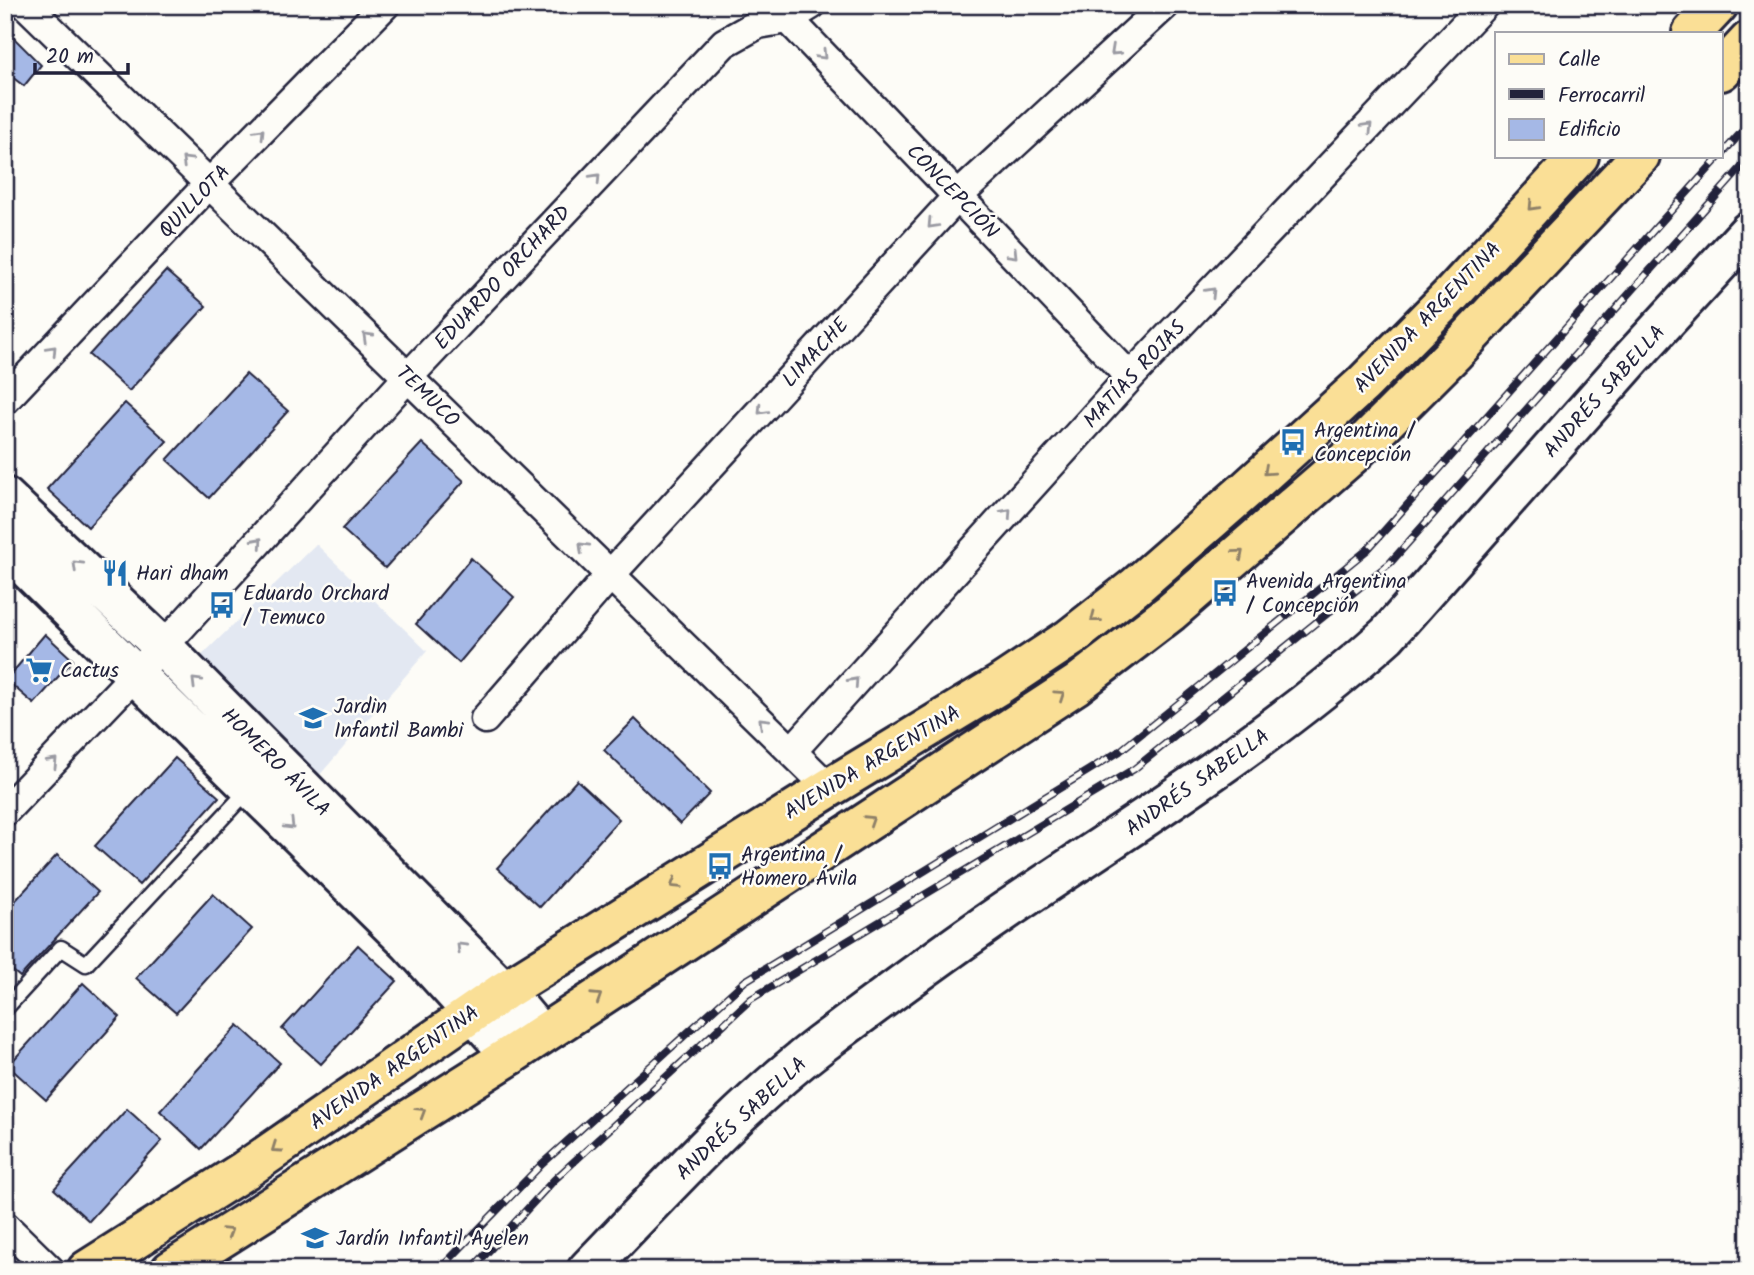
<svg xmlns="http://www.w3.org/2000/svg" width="1754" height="1275" viewBox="0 0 1754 1275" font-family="Kalam,sans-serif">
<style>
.built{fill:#e3e8f2}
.building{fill:#a5b8e6;stroke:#22223b;stroke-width:2}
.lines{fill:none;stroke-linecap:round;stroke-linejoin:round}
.service-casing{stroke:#22223b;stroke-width:19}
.minor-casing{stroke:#22223b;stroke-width:33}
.secondary-casing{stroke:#22223b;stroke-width:44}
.primary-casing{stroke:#22223b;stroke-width:44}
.service{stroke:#fdfcf7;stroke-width:14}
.minor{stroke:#fdfcf7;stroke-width:28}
.secondary{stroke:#fdfcf7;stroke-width:38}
.primary{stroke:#fadf96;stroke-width:38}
.rail-casing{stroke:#22223b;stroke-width:8}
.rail{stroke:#fdfcf7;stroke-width:5;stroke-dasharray:16;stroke-linecap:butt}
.oneway{stroke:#9a9aa2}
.oneway2{stroke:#8e8068}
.labels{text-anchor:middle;stroke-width:5;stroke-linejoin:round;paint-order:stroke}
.street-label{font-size:21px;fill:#22223b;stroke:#fdfcf7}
.poi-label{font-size:21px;fill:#22223b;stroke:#fdfcf7;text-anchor:start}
</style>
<rect width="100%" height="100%" fill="#fdfcf7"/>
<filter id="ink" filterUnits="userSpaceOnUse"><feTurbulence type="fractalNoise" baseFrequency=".0143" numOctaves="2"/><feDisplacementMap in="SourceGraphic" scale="14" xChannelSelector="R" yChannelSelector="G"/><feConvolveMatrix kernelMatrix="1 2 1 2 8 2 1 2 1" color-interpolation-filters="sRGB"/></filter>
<g filter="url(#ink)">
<path class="built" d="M316 544 427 651 318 777 198 659Z"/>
<path class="building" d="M5 35 14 38 41 65 24 86 12 77 5 83Z
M166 271 206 306 129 391 89 355Z
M246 374 288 411 209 498 167 460Z
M125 403 167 441 88 527 47 489Z
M422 443 464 481 385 568 342 529Z
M471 558 514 597 459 663 416 624Z
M45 634 73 660 34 704 6 680Z
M635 719 710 793 680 824 604 750Z
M175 758 219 797 139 885 95 846Z
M577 780 619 819 540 907 497 868Z
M57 855 98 892 20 977 5 964V912Z
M213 894 252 929 176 1013 136 978Z
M358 945 397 981 321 1064 282 1029Z
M83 983 120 1017 46 1100 8 1066Z
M238 1025 280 1063 201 1149 160 1111Z
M127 1109 162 1141 89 1221 54 1189Z"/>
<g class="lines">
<defs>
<path id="service" d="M5 1009 61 948 86 964 250 788"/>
<path id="minor" d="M26 5 829 788
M777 7 1130 377
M5 400 209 184 385 5
M485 719 611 574 958 196 1165 5
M792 751 1130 377 1484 5
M5 811 181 627 408 377 724 43 758 24 788 19 811 5
M5 1226 50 1270"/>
<path id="secondary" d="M5 497 162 646 504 991 540 1034
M5 547 409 943 511 1055
M587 1270C660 1195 737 1108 820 1045 880 1000 942 954 1005 911 1135 823 1269 741 1387 635L1633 357 1749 231"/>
<path id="primary" d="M1692 33 1718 5
M1721 71 1749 41
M87 1270 245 1170 504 991 829 788 999 685 1070 638 1135 587 1247 489 1363 384 1452 294 1579 156
M171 1270 511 1055 1076 685 1171 612 1352 455 1455 352 1640 156"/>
</defs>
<use href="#service" class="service-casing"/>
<use href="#minor" class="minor-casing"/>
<use href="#secondary" class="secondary-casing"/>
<use href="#primary" class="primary-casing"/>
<use href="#service" class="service"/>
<use href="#minor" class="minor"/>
<use href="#secondary" class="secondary"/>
<use href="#primary" class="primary"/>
<defs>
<path id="rail" d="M1721 155 1749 124
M439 1270 542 1164 745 981 1120 751 1367 550 1720 156
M471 1270 554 1180 751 999 1134 769 1390 563 1749 159"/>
</defs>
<use href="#rail" class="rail-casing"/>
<use href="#rail" class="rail"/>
</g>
<defs><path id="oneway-chevron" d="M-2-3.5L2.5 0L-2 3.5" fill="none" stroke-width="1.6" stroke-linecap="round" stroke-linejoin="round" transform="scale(1.75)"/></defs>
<g class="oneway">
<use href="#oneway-chevron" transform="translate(1115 51) rotate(137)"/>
<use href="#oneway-chevron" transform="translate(822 55) rotate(46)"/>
<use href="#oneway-chevron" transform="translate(1368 127) rotate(-46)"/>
<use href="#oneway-chevron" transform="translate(260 133) rotate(-46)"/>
<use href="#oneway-chevron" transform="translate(186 161) rotate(-136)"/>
<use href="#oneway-chevron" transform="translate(596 178) rotate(-47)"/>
<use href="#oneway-chevron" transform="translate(932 224) rotate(133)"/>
<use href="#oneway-chevron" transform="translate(1013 254) rotate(46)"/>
<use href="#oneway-chevron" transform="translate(1211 292) rotate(-46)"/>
<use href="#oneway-chevron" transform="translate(367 337) rotate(-136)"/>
<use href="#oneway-chevron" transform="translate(52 350) rotate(-47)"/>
<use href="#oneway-chevron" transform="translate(762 410) rotate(133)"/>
<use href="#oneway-chevron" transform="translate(1007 513) rotate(-48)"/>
<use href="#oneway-chevron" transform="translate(258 542) rotate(-48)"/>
<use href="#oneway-chevron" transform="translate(583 547) rotate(-136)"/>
<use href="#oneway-chevron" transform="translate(77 565) rotate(-136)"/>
<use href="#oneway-chevron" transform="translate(196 682) rotate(-135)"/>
<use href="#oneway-chevron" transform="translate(854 682) rotate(-48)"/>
<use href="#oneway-chevron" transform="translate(763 722) rotate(-136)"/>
<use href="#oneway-chevron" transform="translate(53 762) rotate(-46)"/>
<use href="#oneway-chevron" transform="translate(290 825) rotate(45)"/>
<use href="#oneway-chevron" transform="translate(461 947) rotate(-135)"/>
</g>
<g class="oneway2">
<use href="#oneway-chevron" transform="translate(1533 206) rotate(133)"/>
<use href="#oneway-chevron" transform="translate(1268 471) rotate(138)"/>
<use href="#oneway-chevron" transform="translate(1239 554) rotate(-41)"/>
<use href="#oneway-chevron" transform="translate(1095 618) rotate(142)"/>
<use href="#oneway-chevron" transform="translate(1060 695) rotate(-34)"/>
<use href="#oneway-chevron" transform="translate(870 820) rotate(-33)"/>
<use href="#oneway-chevron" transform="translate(675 884) rotate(148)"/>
<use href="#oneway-chevron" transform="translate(597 997) rotate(-33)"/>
<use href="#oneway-chevron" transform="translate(421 1112) rotate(-32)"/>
<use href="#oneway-chevron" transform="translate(276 1148) rotate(145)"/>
<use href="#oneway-chevron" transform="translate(228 1232) rotate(-32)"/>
</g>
</g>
<defs>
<symbol id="bus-bare" viewBox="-9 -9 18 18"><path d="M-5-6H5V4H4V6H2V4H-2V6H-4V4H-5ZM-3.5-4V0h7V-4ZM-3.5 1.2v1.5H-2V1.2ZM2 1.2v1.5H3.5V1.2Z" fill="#1f6fb2" stroke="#fdfcf7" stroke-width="2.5" paint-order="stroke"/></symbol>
<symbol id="restaurant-bare" viewBox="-9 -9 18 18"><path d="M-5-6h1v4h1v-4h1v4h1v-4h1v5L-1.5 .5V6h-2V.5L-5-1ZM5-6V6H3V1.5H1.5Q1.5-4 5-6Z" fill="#1f6fb2" stroke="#fdfcf7" stroke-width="2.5" paint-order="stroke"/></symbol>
<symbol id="supermarket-bare" viewBox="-9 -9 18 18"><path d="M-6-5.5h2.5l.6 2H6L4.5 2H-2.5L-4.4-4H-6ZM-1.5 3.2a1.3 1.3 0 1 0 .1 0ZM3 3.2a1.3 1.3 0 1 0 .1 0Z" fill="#1f6fb2" stroke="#fdfcf7" stroke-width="2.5" paint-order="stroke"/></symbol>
<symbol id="school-bare" viewBox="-9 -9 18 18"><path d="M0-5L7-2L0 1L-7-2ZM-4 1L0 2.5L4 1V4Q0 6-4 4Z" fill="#1f6fb2" stroke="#fdfcf7" stroke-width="2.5" paint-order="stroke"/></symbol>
</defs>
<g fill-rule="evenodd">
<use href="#bus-bare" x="1274" y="423" width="38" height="38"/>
<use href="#restaurant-bare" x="96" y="554" width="38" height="38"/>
<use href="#bus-bare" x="1206" y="574" width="38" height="38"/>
<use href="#bus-bare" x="203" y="586" width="38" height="38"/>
<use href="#supermarket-bare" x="20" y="651" width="38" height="38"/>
<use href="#school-bare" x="294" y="699" width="38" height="38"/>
<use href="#bus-bare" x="701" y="847" width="38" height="38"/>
<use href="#school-bare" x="296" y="1219" width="38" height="38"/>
</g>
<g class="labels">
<g class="street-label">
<text transform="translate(953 191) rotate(46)" y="7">CONCEPCIÓN</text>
<text transform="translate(194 201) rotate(-46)" y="7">QUILLOTA</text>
<text transform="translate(502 277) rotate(-47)" y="7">EDUARDO ORCHARD</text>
<text transform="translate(1427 317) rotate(-46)" y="7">AVENIDA ARGENTINA</text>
<text transform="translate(815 352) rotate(-47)" y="7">LIMACHE</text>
<text transform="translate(1134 374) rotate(-47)" y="7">MATÍAS ROJAS</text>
<text transform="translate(1604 391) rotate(-48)" y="7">ANDRÉS SABELLA</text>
<text transform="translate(428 396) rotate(44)" y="7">TEMUCO</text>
<text transform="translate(276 762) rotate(45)" y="7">HOMERO ÁVILA</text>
<text transform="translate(872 762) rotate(-31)" y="7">AVENIDA ARGENTINA</text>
<text transform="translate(1197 782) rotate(-35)" y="7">ANDRÉS SABELLA</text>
<text transform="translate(394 1067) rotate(-35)" y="7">AVENIDA ARGENTINA</text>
<text transform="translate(741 1118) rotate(-43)" y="7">ANDRÉS SABELLA</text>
</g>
<g class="poi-label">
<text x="1314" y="437">Argentina /<tspan x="1314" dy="24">Concepción</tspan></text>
<text x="136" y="580">Hari dham</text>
<text x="1246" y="588">Avenida Argentina<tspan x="1246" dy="24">/ Concepción</tspan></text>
<text x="243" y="600">Eduardo Orchard<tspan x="243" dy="24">/ Temuco</tspan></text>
<text x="60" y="677">Cactus</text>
<text x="334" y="713">Jardin<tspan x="334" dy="24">Infantil Bambi</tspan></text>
<text x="741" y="861">Argentina /<tspan x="741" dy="24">Homero Ávila</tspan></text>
<text x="336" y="1245">Jardín Infantil Ayelen</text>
</g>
</g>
<rect width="1754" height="1275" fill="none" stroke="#fdfcf7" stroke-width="28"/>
<rect x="14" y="14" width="1726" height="1247" fill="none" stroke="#22223b" stroke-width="2.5" filter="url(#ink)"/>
<rect x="1495" y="32" width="228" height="126" fill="#fdfcf7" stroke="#a5a5ac" stroke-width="2"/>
<rect x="1509" y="54" width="35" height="10" fill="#fadf96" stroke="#a5a5ac" stroke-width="2"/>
<text x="1558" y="66" font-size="21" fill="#22223b">Calle</text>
<rect x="1509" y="89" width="35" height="10" fill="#22223b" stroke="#a5a5ac" stroke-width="2"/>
<text x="1558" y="102" font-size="21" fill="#22223b">Ferrocarril</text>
<rect x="1509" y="119" width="35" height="21" fill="#a5b8e6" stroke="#a5a5ac" stroke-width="2"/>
<text x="1558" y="136" font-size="21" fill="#22223b">Edificio</text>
<path d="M35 63v10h93v-10" fill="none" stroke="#22223b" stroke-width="3.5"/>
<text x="46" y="63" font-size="21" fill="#22223b" stroke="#fdfcf7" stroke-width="5" paint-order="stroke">20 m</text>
</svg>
